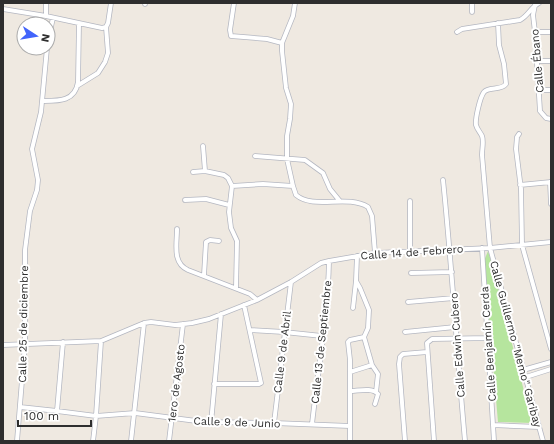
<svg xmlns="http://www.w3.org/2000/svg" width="554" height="444" viewBox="0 0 554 444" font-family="'Work Sans',sans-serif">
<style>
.green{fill:#b6e59e}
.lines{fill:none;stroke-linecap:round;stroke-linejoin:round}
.street-casing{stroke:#b4b7c1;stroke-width:5.5}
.street{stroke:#fff;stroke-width:4}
.labels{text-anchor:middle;stroke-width:4;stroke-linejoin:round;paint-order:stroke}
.street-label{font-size:11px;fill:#2e2e2e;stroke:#fff}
</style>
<rect width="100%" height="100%" fill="#efe9e1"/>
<path class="green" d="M488 251 492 264 532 423 498 422 484 261Z"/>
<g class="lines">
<defs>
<path id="street" d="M234 3 230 30 231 36 267 39 282 43
M295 3 293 16 282 43V51L286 88 291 104 290 119 287 136V159L293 186 296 195C314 210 347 194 368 207L372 216 375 253
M472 3V12
M145 4V3
M535 5 533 15 535 32 540 111 546 118 551 119
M3 9 46 16 102 28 106 27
M46 16V3
M498 23 499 45 504 64 506 84C501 91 489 86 484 92 480 97 475 119 476 125 477 129 480 132 482 136 484 141 482 149 482 155L490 248 543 441
M457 32 462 29 520 20C528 16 531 7 539 3
M535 32H551
M48 40 53 18
M537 61H551
M77 86 98 73 105 62 108 53 106 27 108 23 111 3
M540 90H551
M42 101C58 101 75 102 78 82L79 23
M519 134 517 137 516 149 521 189 522 245 551 349
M203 146 205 171
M255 156 305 160 323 173 330 189 339 200
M193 172 205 171 224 175 228 178 232 186 229 212 231 228 237 241 236 288
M443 180C452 267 457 354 465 441
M550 182 551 204
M520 185 551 182
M232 186 263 184 293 186
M185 200 206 199 229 205
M410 201V252
M177 229C177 244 172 263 188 270L250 294 257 300
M482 248 494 441
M411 273 452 272
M204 275 206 242 210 240 219 241
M408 302 454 298
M353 308 356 281 357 256
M250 330 284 332 322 336
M405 332 455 327
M364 337 372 365 378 374 376 392
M3 345 101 341 144 323 151 322 175 325 192 323 209 319 257 300 291 282 321 263 329 261 375 253 490 248 551 242
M523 370 551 362
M350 372 372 365
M526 377 551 369
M214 384H259L261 383 244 305
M350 391C358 391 372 387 378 394L375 404
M20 407 57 411 96 416 135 413 204 422 274 423 350 426
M57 411 63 342
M211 423 221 314
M274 423 291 282
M312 424C318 370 328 315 329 261
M493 425 539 427
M17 441 25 344V250L30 211 37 190 38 180 32 149 41 112 47 48
M93 441 96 416 101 341
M131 441 144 323
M169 441 183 324
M350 441V360L348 342 350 340 364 337 368 328 369 310 360 288 356 281
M405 441 399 364 400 357 403 354 427 352
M434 441 427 343 432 339 488 338"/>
</defs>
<use href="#street" class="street-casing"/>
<use href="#street" class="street"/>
</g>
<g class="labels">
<g class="street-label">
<text transform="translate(537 61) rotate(-95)" y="4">Calle Ébano</text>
<text transform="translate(412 252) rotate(-4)" y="4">Calle 14 de Febrero</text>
<text transform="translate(23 324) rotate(-89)" y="4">Calle 25 de diciembre</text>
<text transform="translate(321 342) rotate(-84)" y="4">Calle 13 de Septiembre</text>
<text transform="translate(488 344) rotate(-94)" y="4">Calle Benjamín Cerda</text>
<text transform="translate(516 344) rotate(75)" y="4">Calle Guillermo "Memo" Garibay</text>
<text transform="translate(457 345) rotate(-94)" y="4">Calle Edwin Cubero</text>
<text transform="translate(282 352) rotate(-83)" y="4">Calle 9 de Abril</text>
<text transform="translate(176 383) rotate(-83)" y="4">1ero de Agosto</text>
<text transform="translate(237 422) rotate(2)" y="4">Calle 9 de Junio</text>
</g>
</g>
<rect width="554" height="444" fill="none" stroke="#2e2e2e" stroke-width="8"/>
<g transform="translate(36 36) rotate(102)"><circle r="19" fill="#ffffff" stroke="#ababab"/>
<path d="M0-3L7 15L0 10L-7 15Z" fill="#4264fb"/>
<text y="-6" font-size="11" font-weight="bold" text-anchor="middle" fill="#2e2e2e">N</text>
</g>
<path d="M18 420v6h73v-6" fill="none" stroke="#2e2e2e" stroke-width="2"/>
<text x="24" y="420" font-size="12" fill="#2e2e2e" stroke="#ffffff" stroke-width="3" paint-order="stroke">100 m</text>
</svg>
